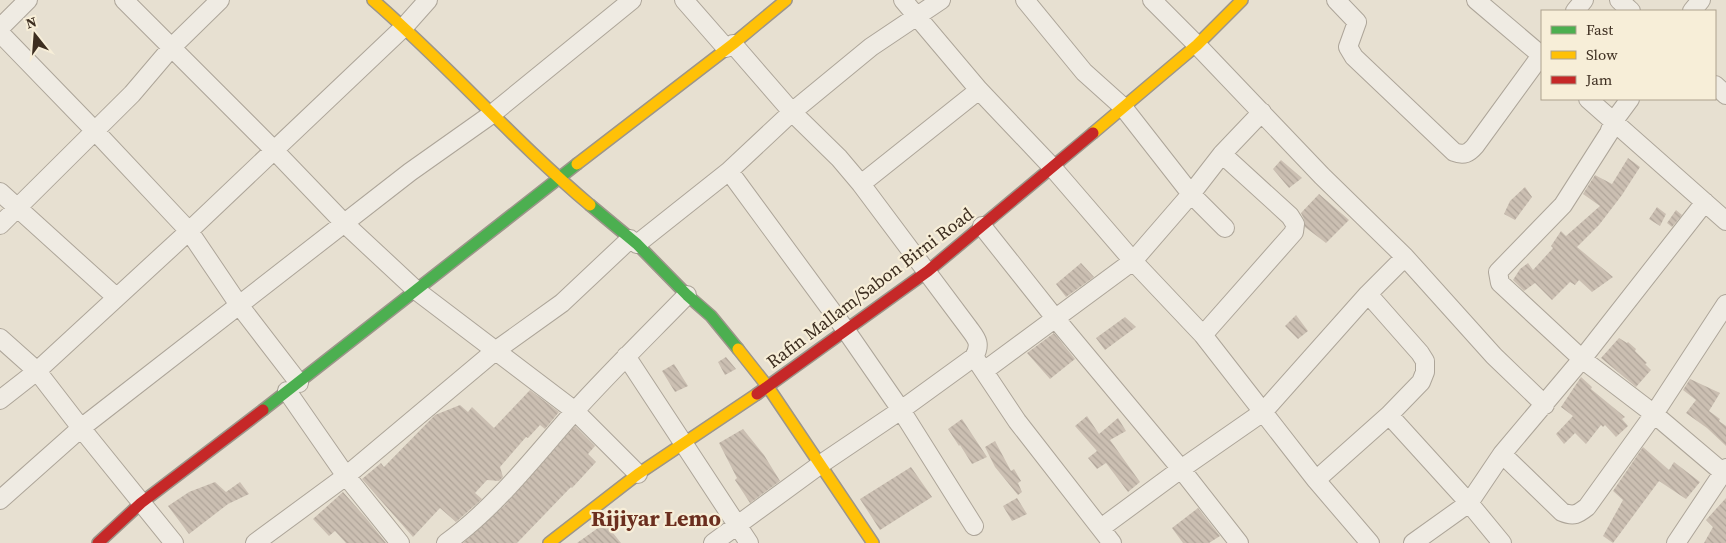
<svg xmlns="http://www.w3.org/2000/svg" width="1726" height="543" viewBox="0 0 1726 543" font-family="'Source Serif 4',serif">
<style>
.building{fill:url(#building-back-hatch)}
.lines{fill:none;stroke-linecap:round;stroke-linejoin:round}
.street-casing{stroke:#ada599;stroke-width:20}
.fast-casing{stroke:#9c958a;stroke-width:14}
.slow-casing{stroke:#9c958a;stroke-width:14}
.jam-casing{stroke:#9c958a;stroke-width:14}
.street{stroke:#efebe3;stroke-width:18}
.fast{stroke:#4caf50;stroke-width:11}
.slow{stroke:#ffc107;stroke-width:11}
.jam{stroke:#c62828;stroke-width:11}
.labels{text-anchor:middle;stroke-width:4.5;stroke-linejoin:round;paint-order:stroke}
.street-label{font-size:18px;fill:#3d2e20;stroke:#f7eed8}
.district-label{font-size:22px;font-weight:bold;fill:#6b2e1e;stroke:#f7eed8}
</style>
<defs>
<pattern id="building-back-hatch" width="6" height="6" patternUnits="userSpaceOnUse" patternTransform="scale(1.25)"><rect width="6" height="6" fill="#cbbfb2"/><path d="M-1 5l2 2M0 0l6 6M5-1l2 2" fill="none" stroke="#afa499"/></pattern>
</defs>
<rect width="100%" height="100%" fill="#e7e0d1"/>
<path class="building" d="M1628 158 1640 167 1622 195 1599 225 1577 247 1613 277 1592 292 1579 280 1575 285 1570 282 1552 300 1535 283 1524 291 1513 280 1520 269 1528 263 1533 270 1553 248 1551 246 1561 231 1566 236 1600 206 1583 194 1595 175 1612 184Z
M1281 160 1302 178 1289 188 1273 169Z
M1525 187 1532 197 1515 220 1504 214 1510 201Z
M1319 194 1349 220 1326 243 1305 227 1304 219 1301 213Z
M1657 207 1666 214 1660 226 1649 219Z
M1676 210 1682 215 1672 227 1667 223Z
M1081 263 1094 277 1066 297 1056 284Z
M1296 315 1308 331 1298 339 1285 326Z
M1125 317 1136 327 1105 350 1096 338Z
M1054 333 1075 359 1050 379 1027 353Z
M1619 338 1627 343 1628 342 1636 349 1635 351 1647 363 1645 364 1651 370 1636 387 1601 358Z
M726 357 736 369 725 375 718 362Z
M674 364 688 386 675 392 662 371Z
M1581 377 1592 387 1591 389 1625 417 1622 419 1628 426 1616 437 1605 425 1603 427 1601 425 1586 444 1575 433 1564 444 1556 434 1573 416 1561 407Z
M1690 379 1720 393 1709 411 1720 419 1719 421 1726 426V446L1707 428 1686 413 1696 400 1683 390Z
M530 390 559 412 545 429 540 425 528 438 526 437 500 467 503 477 499 481 487 480 475 493 482 499 456 522 440 508 413 537 362 479 381 463 384 467 435 415 460 405 468 412 472 407 494 428Z
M1087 416 1099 434 1118 418 1126 431 1110 440 1140 482 1128 492 1106 463 1097 469 1088 458 1097 451 1075 426Z
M962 419 987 457 972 464 960 445 959 446 948 429Z
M575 426 595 446 588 454 596 462 572 488 571 487 517 543H463L505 505Z
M743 429 764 455 780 481 750 503 735 480 737 478 719 443Z
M995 441 1011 471 1014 469 1021 481 1018 483 1022 492 1018 495 995 467 985 447Z
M1643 447 1669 470 1674 462 1700 482 1686 499 1659 481 1613 543 1603 536 1623 500 1613 491Z
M911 467 932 497 880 530 860 499Z
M215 482 226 492 240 482 249 494 228 504 189 534 168 506 189 492Z
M343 492 366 518 386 543H346L335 531 329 536 313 519Z
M1017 498 1027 514 1012 521 1003 506Z
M1726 498V543H1704L1713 527 1706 520Z
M1198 508 1220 536 1209 543H1183L1172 528Z
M605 523 621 543H577Z"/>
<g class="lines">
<defs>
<path id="street" d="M124 0 273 149 344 223 417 291 575 411 638 474
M684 0 726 48
M903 0 979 90 1052 167 1133 261 1203 335 1316 480 1370 543
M1025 0 1084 72 1123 107 1191 194 1225 228
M1152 0 1197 45 1322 176 1405 257 1494 356 1545 405
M1336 0 1357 22 1348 47 1354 57 1454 152C1464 156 1469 153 1475 146L1542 54
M1476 0 1542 56
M1619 0 1631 11
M1575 11 1584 0
M1692 11 1701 0
M0 28 28 0
M0 33 95 131 189 231 239 305 299 383
M1715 85 1726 95
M1588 99 1726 221
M1630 99 1613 122 1609 133 1563 205 1498 272 1500 283 1582 359 1654 414 1726 475
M729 171 845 329 901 410 974 526
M861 184 979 90
M0 192 116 297
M0 225 132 94 172 47 220 0
M982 226 1055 318 1181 469 1239 543
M637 244 729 171 792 112 871 47 941 0
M1203 335 1294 232 1295 224 1290 216 1222 154
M0 338 37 371 81 428 174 543
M626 356 749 543
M977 361 1017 421 1112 543
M984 371 1133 261 1191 194 1222 154 1262 112
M287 391 346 476 400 543
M0 400 37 371 189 231 404 27 428 0
M1389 415 1469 503 1502 543
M1502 454 1562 512C1574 517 1578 514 1587 507L1654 414 1726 304
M1316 480 1389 415 1421 382 1425 372V361L1420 353 1368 294
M0 500 81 428 410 172 492 114 632 0
M1101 528 1181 469 1263 412 1368 294 1405 257
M255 543 346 476 495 351 562 303 630 239
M446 543C496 507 533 458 573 413 610 372 649 334 687 295
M713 543 821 464 901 410 974 357C982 343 976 338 968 327L861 184 839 158 792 112 733 44
M1413 543 1469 503 1502 454 1582 359 1705 202
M1676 543 1726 468"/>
<path id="fast" d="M590 205 637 244 687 295 711 316 738 349
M263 410 577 164"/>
<path id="slow" d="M373 0C448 65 514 141 590 205
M1093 133 1197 45 1242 0
M577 164 733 44 786 0
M738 349 768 387 873 543
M549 543 638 474 757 394"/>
<path id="jam" d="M757 394 928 271 1093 133
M98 543 141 503 263 410"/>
</defs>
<use href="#street" class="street-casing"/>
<use href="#fast" class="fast-casing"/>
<use href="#slow" class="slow-casing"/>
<use href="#jam" class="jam-casing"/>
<use href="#street" class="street"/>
<use href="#fast" class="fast"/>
<use href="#slow" class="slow"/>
<use href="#jam" class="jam"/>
</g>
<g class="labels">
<g class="street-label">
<text transform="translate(870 288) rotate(-37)" y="6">Rafin Mallam/Sabon Birni Road</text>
</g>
<g class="district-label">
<text x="656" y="526">Rijiyar Lemo</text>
</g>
</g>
<rect x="1541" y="10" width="175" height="90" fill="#f7eed8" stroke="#ada18e"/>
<rect x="1551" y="26" width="25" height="8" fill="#4caf50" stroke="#ada18e"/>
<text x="1586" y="35" font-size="15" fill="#3d2e20">Fast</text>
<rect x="1551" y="51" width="25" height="8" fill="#ffc107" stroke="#ada18e"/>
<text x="1586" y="60" font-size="15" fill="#3d2e20">Slow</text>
<rect x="1551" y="76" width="25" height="8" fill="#c62828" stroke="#ada18e"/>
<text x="1586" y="85" font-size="15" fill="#3d2e20">Jam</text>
<g transform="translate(35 35) rotate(343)" stroke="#f7eed8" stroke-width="4" paint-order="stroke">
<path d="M0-4L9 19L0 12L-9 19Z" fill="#3d2e20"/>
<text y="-8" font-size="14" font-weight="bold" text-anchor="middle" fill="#3d2e20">N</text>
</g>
</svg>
